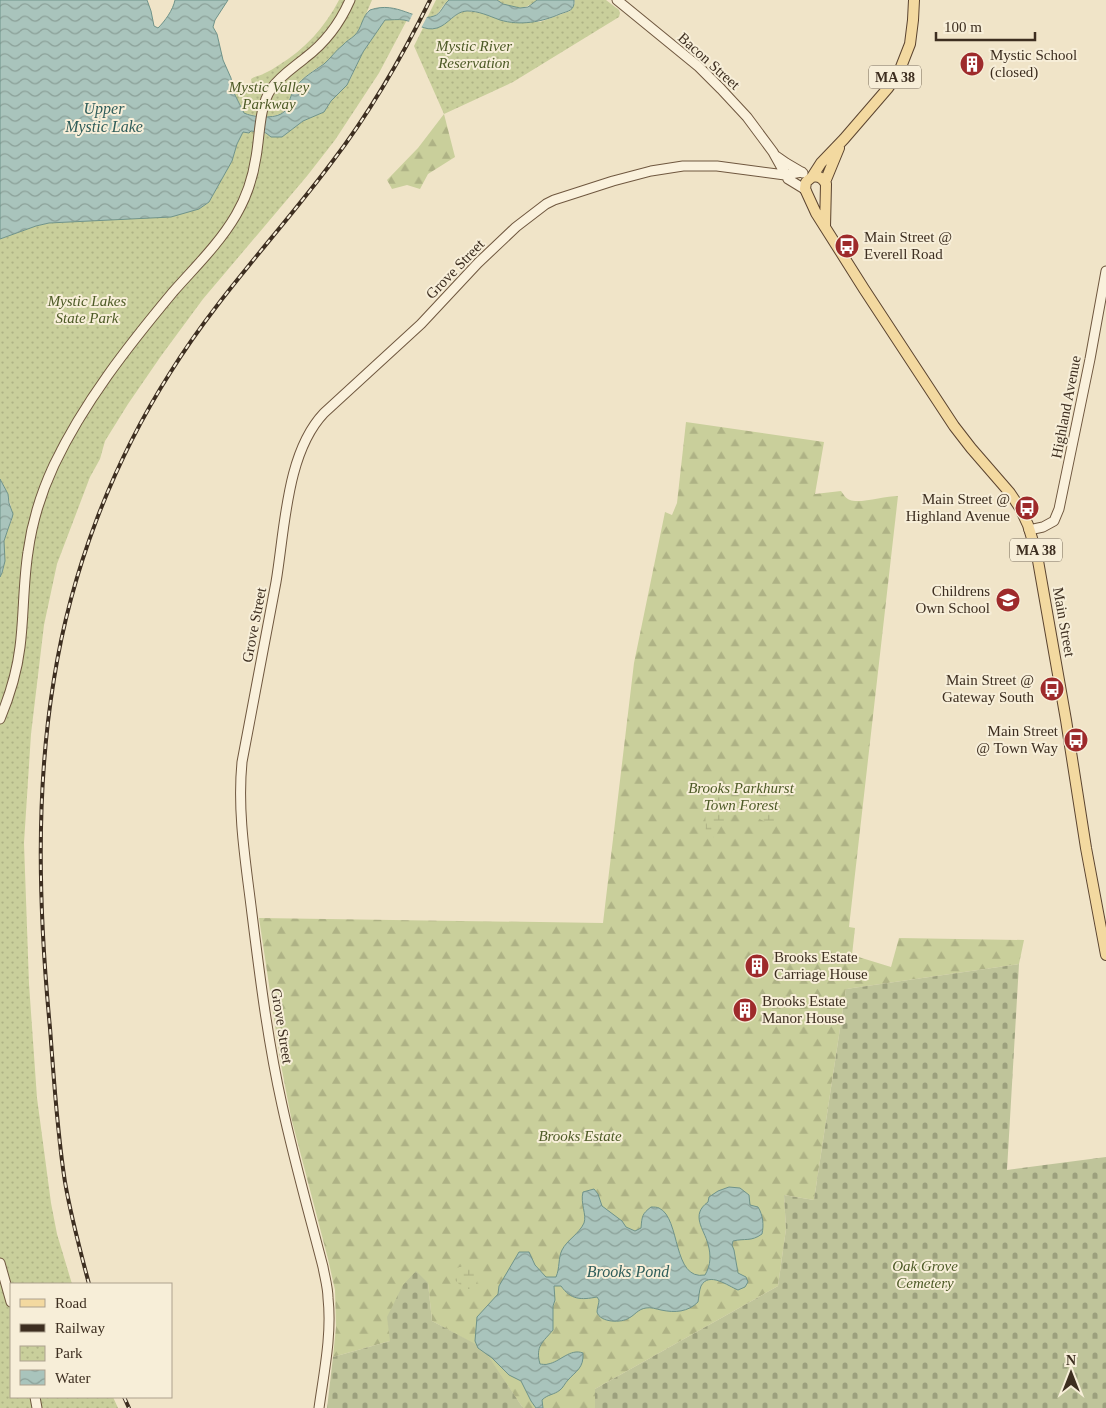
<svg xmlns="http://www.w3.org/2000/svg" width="1106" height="1408" viewBox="0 0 1106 1408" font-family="'Times New Roman',serif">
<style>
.forest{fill:url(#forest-firs)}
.wetland{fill:url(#wetland-marsh)}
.cemetery{fill:url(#cemetery-stones)}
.park{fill:url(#park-dots)}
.water{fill:url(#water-waves);stroke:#6f938a}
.pier{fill:#f0e4c8}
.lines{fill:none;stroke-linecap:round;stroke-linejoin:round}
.secondary-casing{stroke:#6f573f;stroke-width:11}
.primary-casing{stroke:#5b4430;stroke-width:12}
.secondary{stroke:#faf1dc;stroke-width:9}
.primary{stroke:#f3d9a0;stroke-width:10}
.rail-casing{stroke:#3d2e20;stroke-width:4}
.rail{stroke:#f7eed8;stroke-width:2;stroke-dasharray:5.5;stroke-linecap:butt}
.labels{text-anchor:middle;stroke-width:4;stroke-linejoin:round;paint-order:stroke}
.shield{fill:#f7eed8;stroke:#756857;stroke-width:1}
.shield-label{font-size:14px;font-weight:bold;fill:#3d2e20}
.park-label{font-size:15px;font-style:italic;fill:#4d5a26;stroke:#f7eed8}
.poi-label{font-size:15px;fill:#3d2e20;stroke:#f7eed8;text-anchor:start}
.street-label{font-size:15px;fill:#3d2e20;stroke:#f7eed8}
.water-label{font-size:16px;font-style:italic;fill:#2f5d5a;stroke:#f7eed8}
</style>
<defs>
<pattern id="forest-firs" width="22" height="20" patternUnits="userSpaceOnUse" patternTransform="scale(1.25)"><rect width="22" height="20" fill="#c9cf9b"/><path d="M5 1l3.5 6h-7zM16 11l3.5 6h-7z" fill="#aeb285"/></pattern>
<pattern id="wetland-marsh" width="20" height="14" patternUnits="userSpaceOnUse" patternTransform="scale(1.25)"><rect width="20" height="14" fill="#c9cf9b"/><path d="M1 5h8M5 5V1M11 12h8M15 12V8" fill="none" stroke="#aeb285"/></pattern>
<pattern id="cemetery-stones" width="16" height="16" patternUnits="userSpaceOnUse" patternTransform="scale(1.25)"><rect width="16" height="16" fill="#bfc49a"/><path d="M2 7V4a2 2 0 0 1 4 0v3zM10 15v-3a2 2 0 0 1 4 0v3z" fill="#9ca07d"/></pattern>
<pattern id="park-dots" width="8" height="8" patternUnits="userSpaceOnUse" patternTransform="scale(1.25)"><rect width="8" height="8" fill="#c9cf9b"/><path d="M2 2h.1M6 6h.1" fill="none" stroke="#aeb285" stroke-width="1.8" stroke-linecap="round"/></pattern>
<pattern id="water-waves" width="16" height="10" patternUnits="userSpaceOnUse" patternTransform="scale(1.25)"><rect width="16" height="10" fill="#a9c4bc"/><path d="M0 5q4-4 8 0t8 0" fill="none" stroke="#8ba098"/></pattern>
</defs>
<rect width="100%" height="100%" fill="#f0e4c8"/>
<path class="forest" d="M444 114 455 157 428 174 420 189 407 185 392 189 387 180 418 148Z
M686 422 824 442 815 494 841 491C844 495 845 498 850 500 859 504 885 496 898 496L849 927 855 928 852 955 891 967 899 938 1024 940 1019 964 846 989 814 1200 784 1195 786 1229 778 1286 595 1389V1408H523L483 1349 432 1321 428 1283 390 1341 333 1357 336 1327 335 1290 328 1259 291 1117 281 1065 259 918 603 923 634 663 665 512 672 515 677 503Z"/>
<path class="wetland" d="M697 788C706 791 715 789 724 793 729 796 743 806 749 803 752 802 755 797 757 795L782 814 773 825C767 823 763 821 758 818 754 815 748 814 742 814 726 813 720 826 713 838H707L706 835 705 807 699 801 694 792Z
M464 1265C479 1264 480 1276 475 1287L470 1289H464L453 1278V1273L455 1269Z"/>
<path class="cemetery" d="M1019 964 1007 1170 1106 1157V1408H595V1389L778 1286 786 1229 784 1195 814 1200 846 989Z
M416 1271 428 1283 432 1321 483 1348 523 1408H327L333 1357 390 1341 387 1317 403 1285Z"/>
<path class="park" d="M339 0H372L360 28 355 35 344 44 325 63 314 70 300 81 294 89 287 108 281 114 268 117 245 114 242 111 240 104 234 95 232 85H252L251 79C255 76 260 76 265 73 270 71 274 68 279 65 305 49 325 27 339 0Z
M436 0H449C439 7 442 15 427 18Z
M497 0H537C524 11 511 10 497 0Z
M574 0H606L619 10 620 13 619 17 513 82 444 114 414 46 423 28 428 29 442 26 459 13 466 11 482 13 506 21 540 22 570 11 575 3Z
M385 20H407L379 73 335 140 307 176 203 299 161 356 128 404 105 441 100 459 90 477 57 564 44 625 31 734 24 843 29 984 37 1098 51 1203 57 1234 72 1284H11V1397H113L118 1408H0V577C7 566 3 554 4 542 5 534 9 527 12 520 14 511 6 487 0 479V239L36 226 49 223 142 218 199 209 209 202 232 161 237 144 243 132 249 133 251 131 282 137 303 121 319 114 326 109 331 101 350 80 363 52Z"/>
<path class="water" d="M0 0H147L151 11 154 26 158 28C165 21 173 10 175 0H228L215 20 213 27 217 34 223 60 231 78 233 91 244 113C252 117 272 119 281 114 290 110 289 95 295 88 303 77 314 71 324 64 331 58 336 50 343 45 346 41 351 39 355 35 362 28 362 16 370 10 398 0 416 23 434 16 441 14 443 5 449 0H497L503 4 520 8 528 7 537 0H574C575 11 568 11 560 14 542 22 520 26 500 20 489 16 479 11 467 11 455 11 448 25 437 28 424 32 416 22 404 20 399 19 391 20 385 20L363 52 347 85 331 101 324 112 303 121 282 137H271L266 133 251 131 249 133 243 132 237 144 232 161 209 202 199 209 171 217 49 223 36 226 0 239Z
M0 479 8 494 9 503 13 514 12 518 8 529 4 541 5 561 2 573 0 577Z
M729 1187 740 1188 749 1195 750 1205 758 1207C763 1215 764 1225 762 1234 751 1242 745 1238 733 1241L732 1245 734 1250 738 1273 746 1277 748 1282 745 1287 738 1290C728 1286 709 1271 701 1286 699 1291 699 1297 698 1302 688 1312 675 1313 661 1310 656 1309 651 1307 646 1308 638 1309 635 1315 629 1318 622 1323 600 1323 597 1312 597 1309 599 1303 599 1300L597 1297C581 1300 571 1300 561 1286H554L555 1300 553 1306V1330C543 1342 535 1346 540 1364 541 1364 546 1365 548 1364 560 1362 570 1348 583 1353 584 1368 576 1371 568 1380 565 1383 563 1388 560 1390 554 1395 548 1394 542 1400L543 1408H536L531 1401 521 1381 509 1375 492 1358 478 1348 475 1341 477 1317 498 1294 499 1286 519 1252H529L535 1265 546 1277H556C560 1268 558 1258 562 1250 567 1240 579 1234 584 1223 587 1215 580 1203 583 1192L594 1189 598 1194 602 1206 622 1221 626 1227 635 1231 641 1228C642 1216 642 1214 651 1207 654 1207 657 1207 659 1208 681 1218 672 1281 705 1275 711 1265 711 1255 708 1244 704 1229 690 1215 708 1202L709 1197 718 1191Z"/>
<path class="pier" d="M415 9 428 15 420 30 408 24Z"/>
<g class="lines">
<defs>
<path id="secondary" d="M617 0 699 67 721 89 747 117 773 152 788 179 806 190
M776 156 786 163 803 173
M1029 530 1043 527 1054 521 1059 509 1090 359 1106 271
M0 719C10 695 17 672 20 647 24 616 23 584 28 552 32 522 41 493 54 465 84 402 128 346 173 292 195 267 219 244 236 215 246 198 253 177 256 157 260 135 259 107 271 89 280 76 293 68 305 58 325 43 340 23 350 0
M0 1263 11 1302
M35 1397 37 1408
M319 1408C324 1372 332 1334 328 1298 328 1288 325 1278 323 1267 309 1213 294 1160 282 1105 268 1042 260 978 252 914 246 864 237 813 242 762 253 702 265 642 276 582 285 529 286 453 324 413L421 324 478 263 516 227 546 204 554 200 613 181 651 171 683 166H717L785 175 802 172"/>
<path id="primary" d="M914 0 913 20 910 44 899 72 888 88 844 139 821 163 812 177 806 182 805 189 816 213 864 289 954 426 971 448 1010 493 1020 508 1028 525 1037 555 1066 720 1086 848 1106 955
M812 177C818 175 823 178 826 184L825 227
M825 182 839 148"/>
</defs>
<use href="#secondary" class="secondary-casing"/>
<use href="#primary" class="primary-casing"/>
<use href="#secondary" class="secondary"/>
<use href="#primary" class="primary"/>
<defs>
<path id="rail" d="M89 1284C80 1250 71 1217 65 1182 57 1131 54 1080 50 1028 39 913 35 794 54 679 71 571 112 464 170 373 217 297 279 233 332 162 371 111 402 57 430 0
M124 1397 129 1408"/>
</defs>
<use href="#rail" class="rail-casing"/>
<use href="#rail" class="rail"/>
</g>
<defs>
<symbol id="building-disc" viewBox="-11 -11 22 22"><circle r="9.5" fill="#9e2a2b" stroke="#f7eed8"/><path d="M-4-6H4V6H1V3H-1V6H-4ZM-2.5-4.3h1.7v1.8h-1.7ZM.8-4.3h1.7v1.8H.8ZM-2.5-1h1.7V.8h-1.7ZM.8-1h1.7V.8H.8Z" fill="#fff"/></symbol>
<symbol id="bus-disc" viewBox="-11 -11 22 22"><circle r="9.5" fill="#9e2a2b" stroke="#f7eed8"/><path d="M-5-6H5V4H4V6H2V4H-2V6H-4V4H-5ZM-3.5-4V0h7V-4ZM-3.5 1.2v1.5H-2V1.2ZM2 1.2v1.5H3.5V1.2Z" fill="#fff"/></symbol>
<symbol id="school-disc" viewBox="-11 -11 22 22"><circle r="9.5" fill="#9e2a2b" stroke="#f7eed8"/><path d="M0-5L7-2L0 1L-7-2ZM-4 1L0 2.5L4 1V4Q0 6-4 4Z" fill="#fff"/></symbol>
</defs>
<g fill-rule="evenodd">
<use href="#building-disc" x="958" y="50" width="28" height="28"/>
<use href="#bus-disc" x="833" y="232" width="28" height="28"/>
<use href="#bus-disc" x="1013" y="494" width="28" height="28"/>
<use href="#school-disc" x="994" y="586" width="28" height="28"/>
<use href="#bus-disc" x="1038" y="675" width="28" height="28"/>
<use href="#bus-disc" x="1062" y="726" width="28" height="28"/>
<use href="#building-disc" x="743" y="952" width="28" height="28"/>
<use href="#building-disc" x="731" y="996" width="28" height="28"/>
</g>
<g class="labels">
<g class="shield">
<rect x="869" y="65.5" width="52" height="23" rx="4"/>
<rect x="1010" y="538.5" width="52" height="23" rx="4"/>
</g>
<g class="shield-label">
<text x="895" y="82">MA 38</text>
<text x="1036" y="555">MA 38</text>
</g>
<g class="park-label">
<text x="474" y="51">Mystic River<tspan x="474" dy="17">Reservation</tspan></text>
<text x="269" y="92">Mystic Valley<tspan x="269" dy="17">Parkway</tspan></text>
<text x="87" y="306">Mystic Lakes<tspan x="87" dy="17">State Park</tspan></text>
<text x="741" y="793">Brooks Parkhurst<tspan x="741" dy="17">Town Forest</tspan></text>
<text x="580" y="1141">Brooks Estate</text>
<text x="925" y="1271">Oak Grove<tspan x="925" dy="17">Cemetery</tspan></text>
</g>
<g class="poi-label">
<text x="990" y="60">Mystic School<tspan x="990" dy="17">(closed)</tspan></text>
<text x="864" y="242">Main Street @<tspan x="864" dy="17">Everell Road</tspan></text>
<text x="1010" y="504" text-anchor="end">Main Street @<tspan x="1010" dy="17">Highland Avenue</tspan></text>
<text x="990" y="596" text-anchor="end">Childrens<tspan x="990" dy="17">Own School</tspan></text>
<text x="1034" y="685" text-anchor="end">Main Street @<tspan x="1034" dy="17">Gateway South</tspan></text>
<text x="1058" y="736" text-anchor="end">Main Street<tspan x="1058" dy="17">@ Town Way</tspan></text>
<text x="774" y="962">Brooks Estate<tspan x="774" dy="17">Carriage House</tspan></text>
<text x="762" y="1006">Brooks Estate<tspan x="762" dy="17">Manor House</tspan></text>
</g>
<g class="street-label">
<text transform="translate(709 61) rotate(42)" y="5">Bacon Street</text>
<text transform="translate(455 269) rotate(-46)" y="5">Grove Street</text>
<text transform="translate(1066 407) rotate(-79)" y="5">Highland Avenue</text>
<text transform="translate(1064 622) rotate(80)" y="5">Main Street</text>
<text transform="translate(254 625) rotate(-79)" y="5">Grove Street</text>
<text transform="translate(282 1026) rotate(81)" y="5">Grove Street</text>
</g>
<g class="water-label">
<text x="104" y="114">Upper<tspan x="104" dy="18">Mystic Lake</tspan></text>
<text x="628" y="1277">Brooks Pond</text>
</g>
</g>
<rect x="10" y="1283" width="162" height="115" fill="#f7eed8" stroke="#ada18e"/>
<rect x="20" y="1299" width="25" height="8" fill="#f3d9a0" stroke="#ada18e"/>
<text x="55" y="1308" font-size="15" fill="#3d2e20">Road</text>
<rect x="20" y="1324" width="25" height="8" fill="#3d2e20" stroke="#ada18e"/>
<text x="55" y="1333" font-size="15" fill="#3d2e20">Railway</text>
<rect x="20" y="1346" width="25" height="15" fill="url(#park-dots)" stroke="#ada18e"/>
<text x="55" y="1358" font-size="15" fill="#3d2e20">Park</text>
<rect x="20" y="1370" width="25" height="15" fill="url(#water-waves)" stroke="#ada18e"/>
<text x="55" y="1383" font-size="15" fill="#3d2e20">Water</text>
<g transform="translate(1071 1373)" stroke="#f7eed8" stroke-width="4" paint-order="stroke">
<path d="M0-4L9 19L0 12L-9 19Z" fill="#3d2e20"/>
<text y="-8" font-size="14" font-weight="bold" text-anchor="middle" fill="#3d2e20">N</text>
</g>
<path d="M936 32v8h99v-8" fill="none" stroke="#3d2e20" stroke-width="2.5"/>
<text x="944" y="32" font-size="15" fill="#3d2e20" stroke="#f7eed8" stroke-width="4" paint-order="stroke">100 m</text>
</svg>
